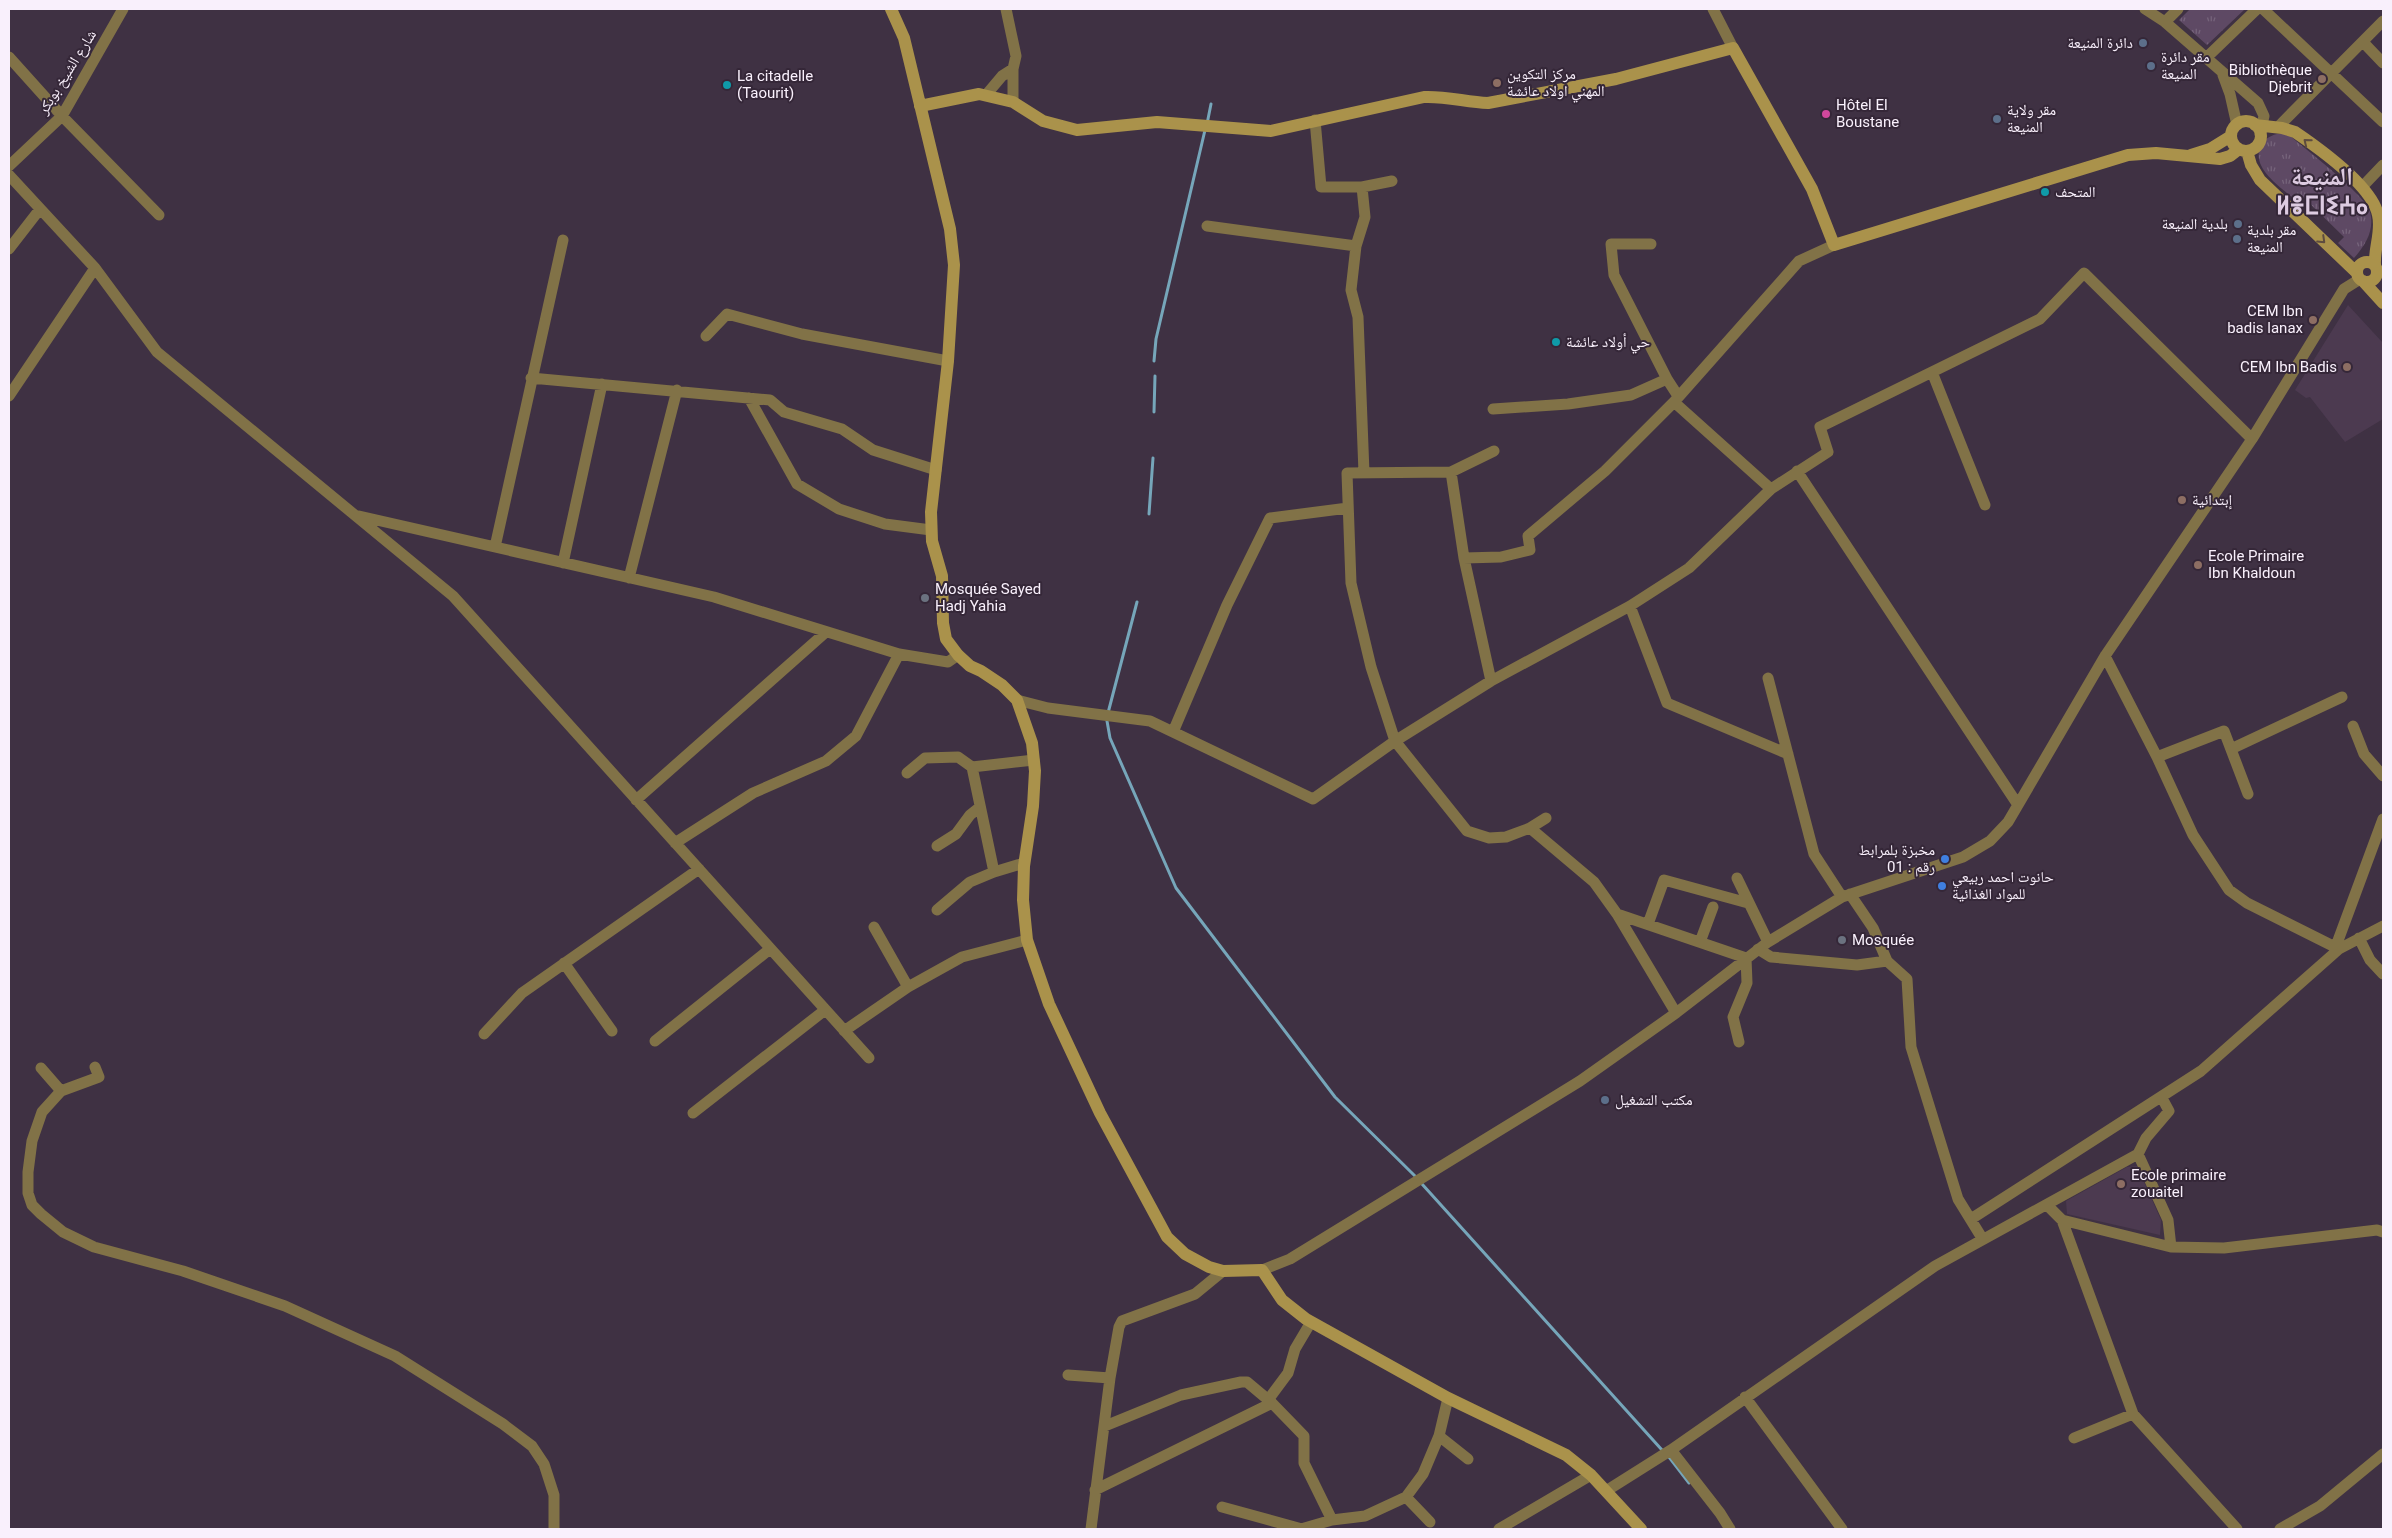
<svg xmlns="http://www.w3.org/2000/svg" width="2392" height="1538" viewBox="0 0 2392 1538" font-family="Roboto,'Noto Naskh Arabic','Noto Sans Tifinagh',sans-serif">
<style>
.built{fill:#4c3a50}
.grass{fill:url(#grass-tufts)}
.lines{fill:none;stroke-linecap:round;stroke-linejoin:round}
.stream{stroke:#76a6ba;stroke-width:3}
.street{stroke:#817247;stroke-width:11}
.secondary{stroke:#aa924b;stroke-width:12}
.oneway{stroke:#5e4c3f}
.service-dot{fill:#5c6f8a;stroke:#352738;stroke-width:2}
.education-dot{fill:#8d6e63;stroke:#352738;stroke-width:2}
.culture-dot{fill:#0f9aa8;stroke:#352738;stroke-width:2}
.hotel-dot{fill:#d1479c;stroke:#352738;stroke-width:2}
.worship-dot{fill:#6b7280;stroke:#352738;stroke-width:2}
.shop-dot{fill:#3f7fe0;stroke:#352738;stroke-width:2}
.labels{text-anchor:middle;stroke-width:4;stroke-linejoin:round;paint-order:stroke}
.poi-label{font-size:15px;fill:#f9f0fc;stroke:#352738;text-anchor:start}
.street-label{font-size:15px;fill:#f9f0fc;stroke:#352738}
.town-label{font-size:25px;font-weight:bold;fill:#ddcbe1;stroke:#352738}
</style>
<defs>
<pattern id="grass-tufts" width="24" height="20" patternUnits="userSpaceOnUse" patternTransform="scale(1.25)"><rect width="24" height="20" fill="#5e4964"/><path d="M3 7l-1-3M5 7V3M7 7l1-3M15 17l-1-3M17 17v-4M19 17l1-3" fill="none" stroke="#76647b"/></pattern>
</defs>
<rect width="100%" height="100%" fill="#3f3143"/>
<path class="built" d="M2348 305 2383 343V419L2345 442 2310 397 2306 398 2295 390Z
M2137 1166 2161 1220 2160 1235 2067 1214 2066 1201 2127 1167Z"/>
<path class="grass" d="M2190 9H2245L2207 45 2179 20Z
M2277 134H2288C2306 150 2364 193 2370 212 2375 230 2365 246 2354 258L2338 243 2344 237 2302 196 2295 200C2281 187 2252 169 2260 148 2263 140 2269 136 2277 134Z"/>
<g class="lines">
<path class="stream" d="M1207 124 1211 104
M1154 361 1156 339 1205 130
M1154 412 1155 376
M1149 514 1153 458
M1108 713 1137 602
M1107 721 1110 738 1176 888 1335 1097 1415 1176
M1422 1184 1662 1450
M1669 1457 1689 1483"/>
<path class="street" d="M1006 9 1016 56 1013 69V102
M1713 9 1733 48
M2145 9 2165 22 2258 103 2264 116 2260 134
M2263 9 2383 122
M2165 22 2178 9
M2363 42 2383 63
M9 57 62 116 159 215
M2206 58 2257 9
M2223 75 2230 94 2237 125
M986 95 1002 76 1013 69
M1315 120 1321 187H1362L1392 181
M2278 127 2383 21
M9 166 62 116 123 9
M9 175 95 268 157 352 453 596 869 1058
M2363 186 2383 165
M1362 187 1365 217 1356 246 1351 290 1358 317 1364 473
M1207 226 1356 246
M1651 244H1611L1614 275 1667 379 1678 396
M9 249 40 209
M706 336 727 314 802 334 948 361
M1932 372 1985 505
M531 378 770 400 784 412 842 429 873 450 936 470
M9 396 95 268
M749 398 797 484 839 509 885 524 931 530
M1674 402 1771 489
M1493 409 1568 404 1631 395 1667 379
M1494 451 1451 472 1347 473 1351 583 1371 667 1395 741 1467 831 1489 838 1506 837 1530 828 1546 818
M1797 471 2018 805
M1451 472 1464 558 1491 681
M359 516 714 597 899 654 948 662 958 655
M495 547 563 240
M1464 558 1501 557 1530 550 1528 536 1605 471 1674 402 1799 261 1834 245
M563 563 602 384
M629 578 677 390
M1630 606 1667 703 1788 754
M2105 656 2157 757 2193 835 2229 890 2247 903 2339 949
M1768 678 1814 854 1842 897
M1017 700 1048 708 1150 721 1313 799 1395 741 1491 681 1630 606 1689 568 1771 489 1828 452 1820 427 2040 319 2084 273 2252 439
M2353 726 2364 754 2383 776
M1173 732 1227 605 1270 518 1348 508
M2231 749 2342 697
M2157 757 2224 731 2248 794
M972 767 1034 760
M907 773 925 758 958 757 972 767 994 872
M636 800 826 632
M1530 828 1594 882 1617 914 1746 958 1747 983 1733 1017 1739 1042
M675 843 753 793 826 761 856 736 899 654
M937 846 956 834 970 815 980 807
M1737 878 1768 942
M1850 894 1873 928 1887 961 1907 979 1911 1047 1958 1199 1982 1238
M937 910 970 882 994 872 1024 863
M1617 914 1676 1013
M1648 924 1664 880 1748 903
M874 927 908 987
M2359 938 2370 960 2383 974
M1700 942 1713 907
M2336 946 2383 819
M1758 949 1771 957 1857 965 1887 961
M564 963 612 1031
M844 1031 908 987 962 957 1027 940
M484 1034 522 993 699 869
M655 1041 770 949
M95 1067 99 1077 61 1091 42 1112 32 1141 28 1172V1193L32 1205 41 1214 63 1232 94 1247 183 1271 285 1306 395 1356 503 1424 532 1446 544 1464 554 1495V1529
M41 1068 61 1091
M693 1113 825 1010
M2138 1154 2168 1220 2171 1247
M2047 1205 2062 1220 2133 1414 2237 1529
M1971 1219 2201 1071 2339 949 2383 926
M2062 1220 2171 1247 2224 1248 2377 1230 2383 1232
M1262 1270 1290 1259 1580 1081 1676 1013 1768 942 1842 897 1963 857 1990 841 2008 822 2105 656 2252 439 2344 289 2360 279
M1068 1375 1110 1378
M1745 1397 1842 1529
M1268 1400 1288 1373 1295 1349 1311 1322
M1105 1426 1181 1395 1241 1382H1247L1272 1403 1304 1436V1463L1332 1520
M1439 1436 1468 1459
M2074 1438 2133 1414
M1671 1450 1720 1513 1730 1529
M1095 1490 1272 1403
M1606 1491 1671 1450 1935 1266 2138 1154 2146 1138 2169 1111 2162 1098
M1406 1497 1430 1522
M1222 1507 1302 1529
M1091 1529 1110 1378 1119 1327 1122 1321 1195 1294 1223 1271
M1301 1529 1332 1520 1365 1516 1406 1497 1423 1474 1439 1436 1448 1398
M1499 1529 1591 1475
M2280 1529 2320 1506 2383 1454"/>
<path class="secondary" d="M891 9 904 38 950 229 954 265 948 361 931 512 932 541 942 576 943 623 946 639 958 655 970 666 981 671 1002 685 1017 700 1032 743 1035 771 1033 806 1024 866 1023 900 1027 940 1049 1004 1100 1113 1167 1237 1185 1254 1209 1267 1223 1271 1262 1270 1282 1300 1306 1319 1448 1398 1566 1455 1591 1475 1641 1529
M920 106 979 94 1013 102 1043 121 1077 130 1157 122 1271 131 1424 97C1446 96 1466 102 1488 103L1616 79 1733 48 1812 189 1834 245 2128 155 2156 153 2220 159 2230 156 2239 149
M2231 136a15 15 0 1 1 30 0a15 15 0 1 1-30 0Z
M2255 125 2282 128 2295 132C2320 149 2372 186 2378 215 2382 231 2374 248 2375 264
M2247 151 2251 165 2260 180 2357 273
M2191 155 2210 149 2231 136
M2357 272a10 10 0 1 1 20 0a10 10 0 1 1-20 0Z
M2363 281 2383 303"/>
</g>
<defs><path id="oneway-chevron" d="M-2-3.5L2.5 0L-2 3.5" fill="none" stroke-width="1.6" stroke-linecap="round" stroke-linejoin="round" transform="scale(1.25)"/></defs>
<g class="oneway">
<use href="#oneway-chevron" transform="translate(2307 142) rotate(-141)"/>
<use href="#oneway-chevron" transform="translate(2322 240) rotate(44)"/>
</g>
<g class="service-dot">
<circle cx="2143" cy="43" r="5"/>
<circle cx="2151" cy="66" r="5"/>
<circle cx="1997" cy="119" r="5"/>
<circle cx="2238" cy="224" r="5"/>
<circle cx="2237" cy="239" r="5"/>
<circle cx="1605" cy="1100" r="5"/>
</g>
<g class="education-dot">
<circle cx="2322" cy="79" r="5"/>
<circle cx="1497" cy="83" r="5"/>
<circle cx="2313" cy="320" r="5"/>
<circle cx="2347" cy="367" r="5"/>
<circle cx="2182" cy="500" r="5"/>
<circle cx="2198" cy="565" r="5"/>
<circle cx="2121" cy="1184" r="5"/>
</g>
<g class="culture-dot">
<circle cx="727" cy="85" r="5"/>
<circle cx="2045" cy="192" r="5"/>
<circle cx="1556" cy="342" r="5"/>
</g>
<circle class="hotel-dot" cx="1826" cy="114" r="5"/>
<g class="worship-dot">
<circle cx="925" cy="598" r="5"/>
<circle cx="1842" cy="940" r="5"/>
</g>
<g class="shop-dot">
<circle cx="1945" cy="859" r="5"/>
<circle cx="1942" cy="886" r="5"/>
</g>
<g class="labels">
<g class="poi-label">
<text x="2133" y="48" text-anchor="end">دائرة المنيعة</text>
<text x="2161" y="62">مقر دائرة<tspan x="2161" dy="17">المنيعة</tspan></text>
<text x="2312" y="75" text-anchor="end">Bibliothèque<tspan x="2312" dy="17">Djebrit</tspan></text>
<text x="1507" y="79">مركز التكوين<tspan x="1507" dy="17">المهني اولاد عائشة</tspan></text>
<text x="737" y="81">La citadelle<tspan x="737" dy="17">(Taourit)</tspan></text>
<text x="1836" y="110">Hôtel El<tspan x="1836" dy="17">Boustane</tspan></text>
<text x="2007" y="115">مقر ولاية<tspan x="2007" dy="17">المنيعة</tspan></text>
<text x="2055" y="197">المتحف</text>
<text x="2228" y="229" text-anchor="end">بلدية المنيعة</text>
<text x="2247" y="235">مقر بلدية<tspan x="2247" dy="17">المنيعة</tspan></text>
<text x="2303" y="316" text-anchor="end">CEM Ibn<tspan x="2303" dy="17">badis lanax</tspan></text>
<text x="1566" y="347">حي أولاد عائشة</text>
<text x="2337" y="372" text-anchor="end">CEM Ibn Badis</text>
<text x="2192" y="505">إبتدائية</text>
<text x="2208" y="561">Ecole Primaire<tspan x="2208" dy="17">Ibn Khaldoun</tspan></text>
<text x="935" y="594">Mosquée Sayed<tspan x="935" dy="17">Hadj Yahia</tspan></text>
<text x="1935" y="855" text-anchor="end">مخبزة بلمرابط<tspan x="1935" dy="17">رقم : 01</tspan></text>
<text x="1952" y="882">حانوت احمد ربيعي<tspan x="1952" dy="17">للمواد الغذائية</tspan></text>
<text x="1852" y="945">Mosquée</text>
<text x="1615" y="1105">مكتب التشغيل</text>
<text x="2131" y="1180">Ecole primaire<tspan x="2131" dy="17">zouaitel</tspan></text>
</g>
<g class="street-label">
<text transform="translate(67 72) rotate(-58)" y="5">شارع الشيخ بوبكر</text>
</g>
<g class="town-label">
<text x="2322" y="185">المنيعة<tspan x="2322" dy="29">ⵍⴻⵎⵏⵉⵄⴰ</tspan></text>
</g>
</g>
<rect width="2392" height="1538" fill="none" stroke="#f9f0fc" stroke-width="20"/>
</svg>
